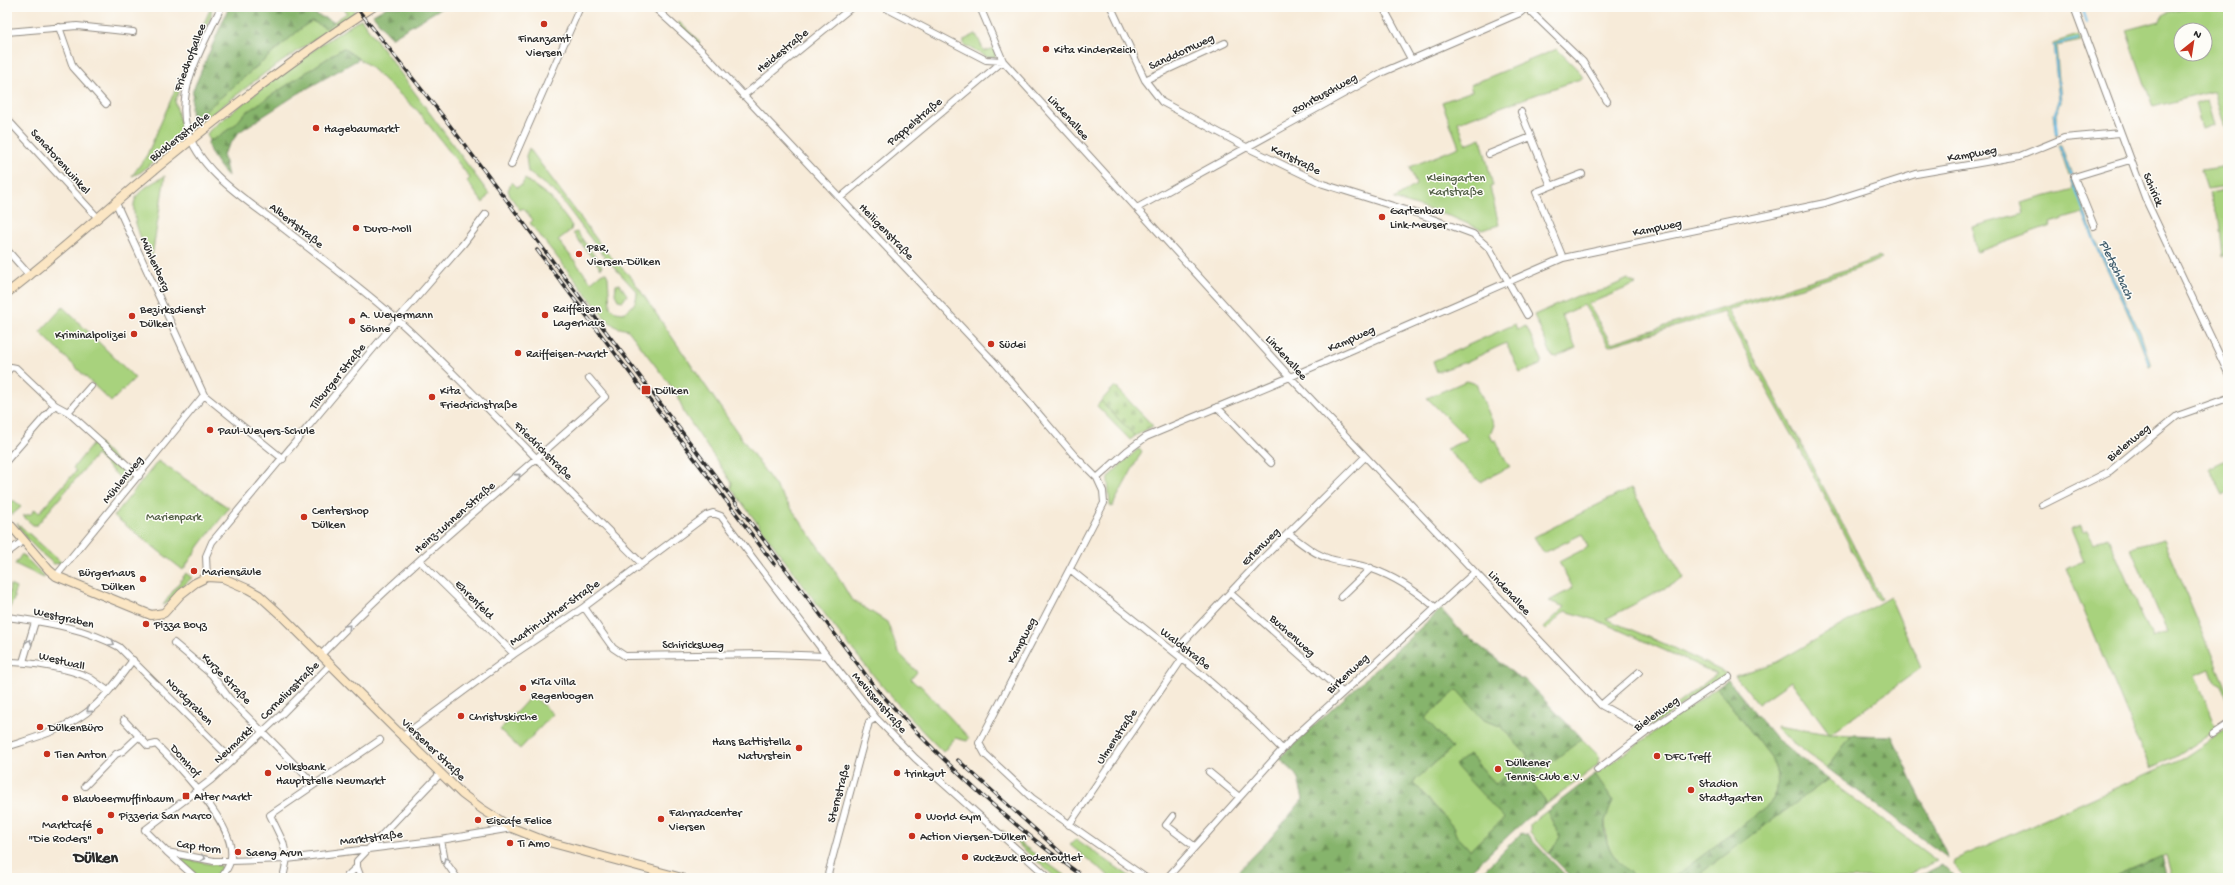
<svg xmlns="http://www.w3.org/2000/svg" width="2235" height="885" viewBox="0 0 2235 885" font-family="'Gochi Hand',sans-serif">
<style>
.green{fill:#a8d27d;stroke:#6a7e54;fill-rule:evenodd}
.forest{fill:url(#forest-firs);stroke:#58704c;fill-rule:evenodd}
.cemetery{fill:url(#cemetery-stones);stroke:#6a7e54}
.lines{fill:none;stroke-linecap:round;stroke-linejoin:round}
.stream{stroke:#6fbfea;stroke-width:2}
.minor-casing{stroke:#918b82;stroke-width:8}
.secondary-casing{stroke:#918b82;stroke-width:10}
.minor{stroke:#fff;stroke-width:6}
.secondary{stroke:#fbe6c4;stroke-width:8}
.rail-casing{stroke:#2b2b2b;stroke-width:3.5}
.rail{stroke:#fdfcf7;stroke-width:2;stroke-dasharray:6;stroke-linecap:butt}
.oneway{stroke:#a0a0a0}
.poi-dot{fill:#c8321e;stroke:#fdfcf7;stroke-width:1.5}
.labels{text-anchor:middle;stroke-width:3;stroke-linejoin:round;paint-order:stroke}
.poi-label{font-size:12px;fill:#2b2b2b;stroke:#fdfcf7;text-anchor:start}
.street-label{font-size:12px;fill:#2b2b2b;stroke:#fdfcf7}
.park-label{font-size:12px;fill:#505d44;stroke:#fdfcf7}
.water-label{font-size:13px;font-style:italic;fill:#435f6e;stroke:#fdfcf7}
.district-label{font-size:16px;font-weight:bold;fill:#2b2b2b;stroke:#fdfcf7}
</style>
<defs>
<pattern id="forest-firs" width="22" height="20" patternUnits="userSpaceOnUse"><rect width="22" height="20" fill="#86b46c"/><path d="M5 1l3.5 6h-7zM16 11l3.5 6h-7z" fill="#6e9359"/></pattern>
<pattern id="cemetery-stones" width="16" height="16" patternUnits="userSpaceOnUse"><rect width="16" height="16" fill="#a8d27d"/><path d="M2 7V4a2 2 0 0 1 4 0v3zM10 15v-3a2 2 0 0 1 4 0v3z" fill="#91b46c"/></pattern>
</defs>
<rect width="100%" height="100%" fill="#fdfcf7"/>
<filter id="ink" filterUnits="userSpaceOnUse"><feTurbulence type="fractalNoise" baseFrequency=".025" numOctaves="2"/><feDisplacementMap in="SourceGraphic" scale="8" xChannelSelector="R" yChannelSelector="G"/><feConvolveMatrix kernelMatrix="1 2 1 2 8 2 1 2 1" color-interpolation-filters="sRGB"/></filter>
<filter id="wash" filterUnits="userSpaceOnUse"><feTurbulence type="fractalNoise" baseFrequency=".012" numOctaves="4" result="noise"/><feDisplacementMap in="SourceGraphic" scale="16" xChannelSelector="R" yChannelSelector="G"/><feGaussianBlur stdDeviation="0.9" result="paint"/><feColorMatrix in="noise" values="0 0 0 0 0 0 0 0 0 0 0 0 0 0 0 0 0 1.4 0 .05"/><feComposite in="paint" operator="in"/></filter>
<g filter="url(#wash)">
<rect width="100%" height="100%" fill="#f7ebd9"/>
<path class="green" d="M211 7H212L211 16 175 101 181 126 180 140 141 172 132 176 147 155Z
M343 7H352L356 12 265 73 198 125 192 122 304 26 312 21 326 27 347 13Z
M2191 7H2228V138L2214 91 2153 107 2126 30 2160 21 2162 15ZM2181 30H2205V54H2181Z
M361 19 489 194 483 203 467 181 470 178 418 111 368 65 343 48 245 113 235 125 213 140H209L207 134 210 130C259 90 307 52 361 19Z
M679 22 700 42 698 44 678 24Z
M976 34 984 51 994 48 996 57H987L964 45V40Z
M2078 35 2081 41 2056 46 2061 102 2056 114 2057 136 2054 114 2059 101 2053 43Z
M1557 49 1578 70 1583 78 1458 122 1466 144 1481 138 1493 186 1490 187 1499 225 1482 230 1452 217 1394 199 1416 185 1410 167 1459 147 1442 102 1472 91 1470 85Z
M2207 100 2214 125 2202 129 2195 104Z
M2059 145H2061L2072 175 2069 176Z
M529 148 606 252 631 277 735 429 830 563 851 599 887 622 899 653 917 672 911 679 917 685H920L969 738 967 741 955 738 943 752C863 673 799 578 731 488L732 483 684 413 677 394 628 330 616 327 606 319 530 223 533 220 523 208 520 210 510 196 508 190 512 182 517 187 522 185 525 179 550 197 572 226 571 230 558 240 591 282 602 273H606L608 277 610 307 616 312 623 313C632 308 637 303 637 292L603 255 557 194 528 172 526 156Z
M2228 166V186L2207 189 2201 170Z
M165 176 153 250 151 260C144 247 128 213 136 198 141 188 156 181 165 176Z
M2073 179 2095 240 2140 332 2151 366 2149 367C2132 313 2102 265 2083 213L2050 223 2051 226 1977 252 1972 227 2024 213 2021 203 2074 189 2071 180Z
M2228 189V254L2223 256 2219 221 2209 193Z
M577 232 602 266 601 269 573 233Z
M1879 257 1882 259 1849 272 1728 310 1796 434 1881 599 1878 600 1793 436 1724 312 1609 346 1584 305 1562 315 1576 348 1556 357 1552 356 1534 315 1577 296 1601 291 1628 279 1636 284 1588 304 1611 343 1848 269Z
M620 284 627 295 623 301 618 300 615 294 616 285Z
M63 307 135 378 111 402 40 332Z
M1515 324 1517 330 1526 326 1542 360 1540 365 1520 373 1506 343 1466 362 1437 372 1433 361Z
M1466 381 1476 384 1494 425 1490 435 1493 441 1496 440 1506 462 1511 466 1480 482 1446 449 1468 439 1427 398Z
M1101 401 1135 436 1130 440 1097 406Z
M96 440 130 475 124 482 96 455 37 525H33L23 516 31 514 35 509 39 513 76 471 73 468Z
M1138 449 1142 451 1112 507 1110 506 1108 481 1111 474Z
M2228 459V492L2223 495 2209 468Z
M158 461 229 508 200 545 183 570 114 516Z
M1631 488 1684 578 1606 619 1665 644 1728 674 1653 725H1649L1717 674 1599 621 1565 611 1546 630 1543 628 1565 607 1549 601 1573 588 1559 562 1588 547 1582 534 1544 553 1534 537Z
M7 498 11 501H15L21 507 12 515 7 509Z
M17 523 62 563 54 564C42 554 23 538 17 523Z
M2081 525 2083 532 2087 530 2093 544 2108 537 2152 638 2167 632 2131 548 2164 539 2228 694V703L2221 685 2214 681 2210 669 2195 675 2217 729 2176 756 2150 768 2066 568 2084 561 2071 529Z
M22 554 44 576V578L15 564Z
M186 573 192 578C183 584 171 604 163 605Z
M10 585 16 588 13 596 15 597 7 613Z
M1890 597 1921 668 1830 734 1852 735 1827 768 1784 736 1776 726 1830 734 1791 681 1758 704 1735 676 1777 662Z
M1717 688 1771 757C1778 774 1782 789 1769 805L1673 878H1637L1623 868 1612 853 1607 843 1605 821 1613 800 1595 774Z
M1457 689 1484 720 1500 726 1528 756 1496 784 1469 754 1456 765 1504 818 1470 850 1456 835 1453 827 1413 782 1452 748 1425 718Z
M532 695 553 714 520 749 500 730Z
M2228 728V878H2172L2166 855 2111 878H1966L1953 865 1954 860 2185 757Z
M1582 739 1600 757 1597 766 1547 804 1528 779Z
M1828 779 1937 861 1902 878H1694Z
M1547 811 1560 837 1549 854 1530 833V824Z
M1002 830 1061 873 1069 878H1056Z
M1076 839 1132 878H1111L1070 845Z
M179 858 221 866 218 877 199 878 178 859Z"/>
<path class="forest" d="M229 7H298L334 22 326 28 312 21 304 26 192 122 191 108 193 90Z
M387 7H443L391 38 373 15Z
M343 48 359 59 299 93 239 132 223 154 228 176C222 170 204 148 209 140H213L235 125 245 113Z
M1441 609 1465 636 1467 635C1484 651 1503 663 1520 679H1524L1582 739 1529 779 1547 804 1526 819 1463 878 1286 873 1278 878H1232L1269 840 1303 799 1297 775 1279 758ZM1457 690 1484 720 1500 726 1528 756 1496 784 1469 754 1455 765 1504 818 1470 850 1456 835 1453 827 1413 782 1452 748 1425 718Z
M1728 680 1779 742 1828 779 1694 878H1673L1769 805C1782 789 1778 774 1771 757L1717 688Z
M1852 735 1892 736 1948 858 1827 768Z
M1595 774 1613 800C1611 807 1607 814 1605 821 1601 846 1619 865 1637 878H1573L1549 854 1560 837 1547 811Z
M1521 833 1527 835 1568 878H1476Z
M2161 856 2167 878H2111Z
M1942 865 1955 878H1915Z"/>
<path class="cemetery" d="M1115 386 1153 426 1135 436 1101 401Z"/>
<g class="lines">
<path class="stream" d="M2082 7 2087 22
M2057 134 2055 113 2060 101 2054 45 2078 39
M2060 146 2071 175
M2072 180 2094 240 2139 333 2149 365"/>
</g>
</g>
<g filter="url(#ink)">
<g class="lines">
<defs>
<path id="minor" d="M221 7C205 42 175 90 187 129 199 171 245 199 278 224 316 254 355 283 392 315 432 350 468 389 506 427 550 473 596 518 641 563
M654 7 702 51 996 364 1074 455 1097 478 1103 491 1104 503 979 743 985 754 1032 798 1146 878
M884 7 986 60 1003 61
M980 7 1003 61 1290 377 1601 705 1648 731
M1111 7 1145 80 1162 102 1248 148 1323 184 1422 215 1473 234 1490 249 1527 315
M1383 7 1411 59
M1526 7 1583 62 1607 101
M2074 7 2146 200 2228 373
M59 27 73 67 106 104
M7 32 77 26 133 32
M1145 80 1225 43
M743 96 852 7
M1521 112 1551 186 1536 192 1563 258
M7 119 98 218
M1489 154 1531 137
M511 165 580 7
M1551 186 1582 174
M840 198 1003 61
M116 203 204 395 283 459
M1137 208 1383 72 1520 13 1527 7
M2094 226 2074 177 2130 160
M7 250 30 276
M7 372 11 367 16 368 55 405
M1217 407 1271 463
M68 412 91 386
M7 460 55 405 68 412 139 476
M1097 478 1127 451 1146 437 1290 377 1563 258 1825 203 1916 174 2020 156 2064 138 2120 133
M2042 505 2110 471 2177 416 2228 398
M1288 533C1301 543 1314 554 1330 559 1344 563 1358 564 1372 569 1396 577 1416 591 1435 607
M7 553 23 541
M420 561 514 654
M1071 570C1142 628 1218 682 1282 749
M56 576 204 395
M207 577 206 556 212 542 397 320 464 243 486 214
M1230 593 1342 692
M1341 597 1371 568
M584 607 613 648 625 656 772 654 827 656
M7 617C45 622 86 628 119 647L232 760
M174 643 212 675 229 698 314 784
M1174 652 1257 564 1365 457
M321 655C408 563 511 484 605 397L589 378
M7 662C28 662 71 668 90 678 96 682 102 687 108 691
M23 662 35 622
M330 665 282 714 211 780 145 830 167 852 214 861H231L287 859 441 840 512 828
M1601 705 1639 672
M124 720 148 746 156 744C177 765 241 830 230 862 228 868 224 874 221 878
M2213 734 2228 724
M403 736 514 654 584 607 707 515 713 513 721 516 827 656 876 718 915 758 1049 878
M7 747C34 738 63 730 86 713 105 699 119 678 133 660
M1597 770 1648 731 1729 676
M1209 772 1238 796
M85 786 116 754 123 751 139 736
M1173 816 1166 825 1194 846
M1069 825 1182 659
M441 840 445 861 457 878
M167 852 196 878
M283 878 287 859 283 842 270 815 380 740
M345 878 357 867
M361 878 357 867V861L441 773
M827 878 869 722 876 718
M1167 878 1290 741 1475 572"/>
<path id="secondary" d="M7 293C65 249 118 198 175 153 239 101 304 51 373 7
M7 521 49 570 56 576 151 615 164 613 181 594 195 583 207 577 223 578 248 589 259 595 282 616 394 728 462 794 482 809 512 828 545 841 682 878"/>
</defs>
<use href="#minor" class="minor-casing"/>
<use href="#secondary" class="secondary-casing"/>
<use href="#minor" class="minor"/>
<use href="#secondary" class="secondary"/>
<defs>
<path id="rail" d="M356 7 442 115 875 687C938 758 1008 823 1085 878
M537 250 774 564
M958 760 1068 859"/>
</defs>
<use href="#rail" class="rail-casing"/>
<use href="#rail" class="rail"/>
</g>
<defs><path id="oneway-chevron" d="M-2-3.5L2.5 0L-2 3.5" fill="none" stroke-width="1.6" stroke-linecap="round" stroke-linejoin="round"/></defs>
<g class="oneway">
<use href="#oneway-chevron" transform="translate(518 476) rotate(-41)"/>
<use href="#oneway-chevron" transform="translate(348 627) rotate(-47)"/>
<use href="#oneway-chevron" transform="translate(29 642) rotate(-73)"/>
<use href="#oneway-chevron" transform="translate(112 643) rotate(30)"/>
<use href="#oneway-chevron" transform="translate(89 710) rotate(139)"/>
<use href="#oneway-chevron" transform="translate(203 858) rotate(11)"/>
<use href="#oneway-chevron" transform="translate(446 860) rotate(-116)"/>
</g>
</g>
<g class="poi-dot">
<circle cx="544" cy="24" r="4"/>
<circle cx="1046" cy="49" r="4"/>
<circle cx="316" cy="128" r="4"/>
<circle cx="1382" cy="217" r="4"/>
<circle cx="356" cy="228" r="4"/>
<circle cx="579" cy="254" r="4"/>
<circle cx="545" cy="315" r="4"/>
<circle cx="132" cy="316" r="4"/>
<circle cx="352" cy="321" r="4"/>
<circle cx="134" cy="334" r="4"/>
<circle cx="991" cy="344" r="4"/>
<circle cx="518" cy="353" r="4"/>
<rect x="641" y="385" width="10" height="10" rx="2"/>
<circle cx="432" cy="397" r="4"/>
<circle cx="210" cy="430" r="4"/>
<circle cx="304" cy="517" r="4"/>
<circle cx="194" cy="571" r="4"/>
<circle cx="143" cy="579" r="4"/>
<circle cx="146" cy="624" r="4"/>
<circle cx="523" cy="688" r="4"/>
<circle cx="461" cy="716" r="4"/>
<circle cx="40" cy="727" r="4"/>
<circle cx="799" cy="748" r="4"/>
<circle cx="47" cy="754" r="4"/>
<circle cx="1657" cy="756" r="4"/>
<circle cx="1498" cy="769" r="4"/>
<circle cx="268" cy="773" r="4"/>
<circle cx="897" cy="773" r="4"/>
<circle cx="1691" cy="790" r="4"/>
<rect x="182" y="792" width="8" height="8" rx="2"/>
<circle cx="65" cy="798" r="4"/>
<circle cx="111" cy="815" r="4"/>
<circle cx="918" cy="816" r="4"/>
<circle cx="661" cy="819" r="4"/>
<circle cx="478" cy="820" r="4"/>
<circle cx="100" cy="831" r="4"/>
<circle cx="912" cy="836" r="4"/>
<circle cx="510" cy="843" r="4"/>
<circle cx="238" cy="852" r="4"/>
<circle cx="965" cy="857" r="4"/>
</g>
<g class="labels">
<g class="poi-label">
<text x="544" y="42" text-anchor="middle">Finanzamt<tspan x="544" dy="14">Viersen</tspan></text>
<text x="1054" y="53">Kita KinderReich</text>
<text x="324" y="132">Hagebaumarkt</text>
<text x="1390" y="214">Gartenbau<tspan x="1390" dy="14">Link-Meuser</tspan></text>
<text x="364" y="232">Duro-Moll</text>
<text x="587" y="251">P&amp;R,<tspan x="587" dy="14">Viersen-Dülken</tspan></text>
<text x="553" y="312">Raiffeisen<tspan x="553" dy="14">Lagerhaus</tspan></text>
<text x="140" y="313">Bezirksdienst<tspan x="140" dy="14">Dülken</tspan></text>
<text x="360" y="318">A. Weyermann<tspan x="360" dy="14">Söhne</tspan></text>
<text x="126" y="338" text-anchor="end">Kriminalpolizei</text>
<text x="999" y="348">Südei</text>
<text x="526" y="357">Raiffeisen-Markt</text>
<text x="440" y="394">Kita<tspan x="440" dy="14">Friedrichstraße</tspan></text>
<text x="655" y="394">Dülken</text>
<text x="218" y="434">Paul-Weyers-Schule</text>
<text x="312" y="514">Centershop<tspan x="312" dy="14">Dülken</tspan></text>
<text x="202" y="575">Mariensäule</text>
<text x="135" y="576" text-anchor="end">Bürgerhaus<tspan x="135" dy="14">Dülken</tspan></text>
<text x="154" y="628">Pizza Boyz</text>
<text x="531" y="685">KiTa Villa<tspan x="531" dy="14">Regenbogen</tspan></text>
<text x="469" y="720">Christuskirche</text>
<text x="48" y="731">DülkenBüro</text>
<text x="791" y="745" text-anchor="end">Hans Battistella<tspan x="791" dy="14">Naturstein</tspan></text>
<text x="55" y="758">Tien Anton</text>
<text x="1665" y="760">DFC Treff</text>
<text x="1506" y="766">Dülkener<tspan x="1506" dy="14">Tennis-Club e.V.</tspan></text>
<text x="276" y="770">Volksbank<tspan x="276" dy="14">Hauptstelle Neumarkt</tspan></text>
<text x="905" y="777">trinkgut</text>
<text x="1699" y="787">Stadion<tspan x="1699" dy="14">Stadtgarten</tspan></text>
<text x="194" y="800">Alter Markt</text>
<text x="73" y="802">Blaubeermuffinbaum</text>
<text x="669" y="816">Fahrradcenter<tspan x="669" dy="14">Viersen</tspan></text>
<text x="119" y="819">Pizzeria San Marco</text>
<text x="926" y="820">World Gym</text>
<text x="486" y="824">Eiscafe Felice</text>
<text x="92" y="828" text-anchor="end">Marktcafé<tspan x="92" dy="14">"Die Roders"</tspan></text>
<text x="920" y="840">Action Viersen-Dülken</text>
<text x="518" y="847">Ti Amo</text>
<text x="246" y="856">Saeng Arun</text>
<text x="973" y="861">RuckZuck Bodenoutlet</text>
</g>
<g class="street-label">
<text transform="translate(782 50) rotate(-39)" y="4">Heidestraße</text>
<text transform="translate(1181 51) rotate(-25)" y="4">Sanddornweg</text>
<text transform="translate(189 57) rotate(-69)" y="4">Friedhofsallee</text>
<text transform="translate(1324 93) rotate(-29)" y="4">Rohrbuschweg</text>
<text transform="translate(1069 117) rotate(48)" y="4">Lindenallee</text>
<text transform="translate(914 121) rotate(-40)" y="4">Pappelstraße</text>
<text transform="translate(179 136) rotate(-38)" y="4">Bücklersstraße</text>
<text transform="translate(1972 153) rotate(-10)" y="4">Kampweg</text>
<text transform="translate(1296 159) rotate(26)" y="4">Karlstraße</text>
<text transform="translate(61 161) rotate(48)" y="4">Senatorenwinkel</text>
<text transform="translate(2154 189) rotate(67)" y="4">Schirick</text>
<text transform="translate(297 225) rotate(38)" y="4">Albertstraße</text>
<text transform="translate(1657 227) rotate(-12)" y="4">Kampweg</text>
<text transform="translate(887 231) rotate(46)" y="4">Heiligenstraße</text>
<text transform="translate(156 264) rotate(66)" y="4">Mühlenberg</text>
<text transform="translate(1351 338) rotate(-24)" y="4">Kampweg</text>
<text transform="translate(1287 357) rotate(48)" y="4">Lindenallee</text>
<text transform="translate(337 376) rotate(-51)" y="4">Tilburger Straße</text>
<text transform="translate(2128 442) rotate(-39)" y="4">Bielenweg</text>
<text transform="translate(544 450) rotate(45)" y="4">Friedrichstraße</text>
<text transform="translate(122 479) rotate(-51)" y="4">Mühlenweg</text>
<text transform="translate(454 517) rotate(-41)" y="4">Heinz-Luhnen-Straße</text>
<text transform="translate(1260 546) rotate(-45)" y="4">Erlenweg</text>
<text transform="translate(1510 592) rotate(47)" y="4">Lindenallee</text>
<text transform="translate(475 599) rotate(45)" y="4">Ehrenfeld</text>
<text transform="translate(554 612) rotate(-35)" y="4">Martin-Luther-Straße</text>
<text transform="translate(64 617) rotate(13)" y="4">Westgraben</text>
<text transform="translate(1293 635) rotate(42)" y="4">Buchenweg</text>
<text transform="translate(1021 640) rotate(-62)" y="4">Kampweg</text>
<text x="693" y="648">Schiricksweg</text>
<text transform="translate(1186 648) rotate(38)" y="4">Waldstraße</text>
<text transform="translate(62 660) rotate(14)" y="4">Westwall</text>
<text transform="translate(1347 673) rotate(-43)" y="4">Birkenweg</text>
<text transform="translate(227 678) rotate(46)" y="4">Kurze Straße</text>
<text transform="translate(289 690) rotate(-45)" y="4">Corneliusstraße</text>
<text transform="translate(190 701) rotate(45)" y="4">Nordgraben</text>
<text transform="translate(880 702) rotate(49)" y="4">Mevissenstraße</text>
<text transform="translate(1656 713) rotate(-35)" y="4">Bielenweg</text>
<text transform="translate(1116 736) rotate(-56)" y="4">Ulmenstraße</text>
<text transform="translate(233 744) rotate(-43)" y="4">Neumarkt</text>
<text transform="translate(434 749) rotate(44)" y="4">Viersener Straße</text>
<text transform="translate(186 760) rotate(48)" y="4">Domhof</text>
<text transform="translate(838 793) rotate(-75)" y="4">Sternstraße</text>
<text transform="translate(371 837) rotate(-7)" y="4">Marktstraße</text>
<text transform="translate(199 846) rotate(9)" y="4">Cap Horn</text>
</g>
<g class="park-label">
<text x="1456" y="181">Kleingarten<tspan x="1456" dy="14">Karlstraße</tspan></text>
<text x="174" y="520">Marienpark</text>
</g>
<g class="water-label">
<text transform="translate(2118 269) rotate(64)" y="5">Pletschbach</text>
</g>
<g class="district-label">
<text x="96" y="862">Dülken</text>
</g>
</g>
<rect width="2235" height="885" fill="none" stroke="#fdfcf7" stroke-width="24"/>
<g transform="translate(2193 42) rotate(30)"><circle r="19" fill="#fdfcf7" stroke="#a9a8a5"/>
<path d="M0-3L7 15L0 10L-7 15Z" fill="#c8321e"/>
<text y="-6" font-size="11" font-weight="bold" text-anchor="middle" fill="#2b2b2b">N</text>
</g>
</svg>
